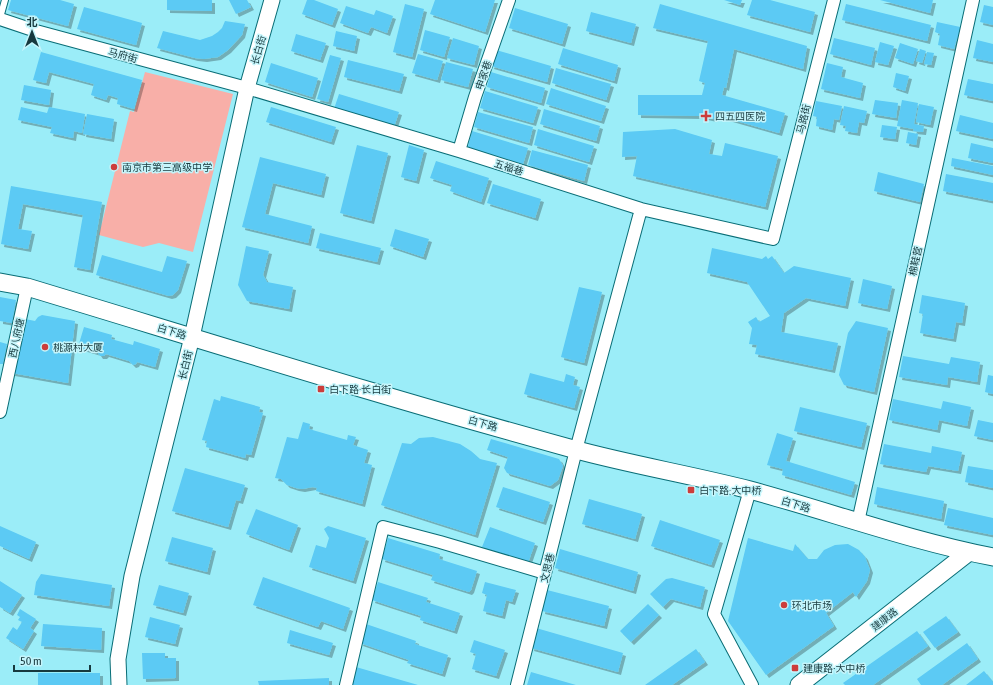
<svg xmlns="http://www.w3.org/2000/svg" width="993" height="685" viewBox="0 0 993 685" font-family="'Asap Condensed','Noto Sans SC',sans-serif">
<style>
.green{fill:#f8afa8}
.building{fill:#5bcaf4;filter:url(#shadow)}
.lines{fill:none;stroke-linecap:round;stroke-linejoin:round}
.service-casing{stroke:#096d76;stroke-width:8}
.minor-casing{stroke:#096d76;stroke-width:14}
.tertiary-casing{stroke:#096d76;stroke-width:17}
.secondary-casing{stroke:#096d76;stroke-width:19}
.service{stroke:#fff;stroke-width:6}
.minor{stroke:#fff;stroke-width:12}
.tertiary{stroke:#fff;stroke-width:15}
.secondary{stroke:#fff;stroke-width:17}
.poi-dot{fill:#cc3d3b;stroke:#c5f5fb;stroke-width:1.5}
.labels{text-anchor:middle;stroke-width:3;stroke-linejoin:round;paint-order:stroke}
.street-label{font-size:10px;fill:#17393e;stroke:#c5f5fb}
.poi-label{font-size:10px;fill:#17393e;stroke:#c5f5fb;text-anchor:start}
</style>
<defs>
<filter id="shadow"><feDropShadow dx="3" dy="3" stdDeviation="0" flood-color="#0004"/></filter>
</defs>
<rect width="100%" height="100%" fill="#9bedf8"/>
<path class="green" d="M145 72 233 94 193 252 159 243 143 247 99 235 130 111 134 112Z"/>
<path class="building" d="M11 0H60L74 4 68 26 8 10Z
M167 0H212V11L167 10Z
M229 0H247L251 7 236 14Z
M307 0H314L338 9 332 25 302 14Z
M435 0H495L485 32 430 14Z
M724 0H742L740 5Z
M752 0H770L815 12 810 32 747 15Z
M880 0H933L930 13Z
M405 4 424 9 412 57 393 52Z
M660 4 807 46 803 69 734 49 726 88 724 87 722 95 785 113 779 133 716 115 714 119 700 116 638 115V95H702L705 83 699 81 708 41 653 28Z
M846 4 931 25 927 41 842 20Z
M984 5 993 7V25L980 22Z
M346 6 374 15 376 10 393 16 387 33 371 27 368 33 340 23Z
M84 7 142 23 136 45 77 29Z
M515 8 568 24 562 44 509 28Z
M591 12 636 24 631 43 586 31Z
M225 21 245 24 242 35 228 50 218 57 204 59 195 58 157 48 163 31 200 40 212 36 218 32 222 28Z
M937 22 965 28 962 39 957 38 954 49 938 45 940 34 935 32Z
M425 30 450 37 444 57 420 50Z
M336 31 357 36 354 51 333 46Z
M296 34 326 43 320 60 291 51Z
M453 38 479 46 474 65 447 58Z
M834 38 875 48 871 65 830 54Z
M977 40 993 44V62L973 58Z
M880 42 894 46 888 65 875 62Z
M900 43 918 49 913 64 895 58Z
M563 48 618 65 614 81 558 64Z
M920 49 926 51 922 63 916 61Z
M496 50 551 66 547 82 491 66Z
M41 52 142 80 134 109 117 104 118 98 108 95 106 100 91 95 94 84 49 72 46 83 33 80Z
M927 52 934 53 931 65 924 64Z
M418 54 443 61 437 80 412 73Z
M330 55 341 58 328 102 317 99Z
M348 60 404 74 399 91 344 77Z
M446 62 473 69 468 87 441 80Z
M271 63 318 78 312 97 265 82Z
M827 63 843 67 841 77 863 83 860 98 821 89Z
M556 68 611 84 606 100 552 83Z
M491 72 545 88 541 103 487 87Z
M896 73 909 76 905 91 893 87Z
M968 79 993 84V101L964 95Z
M24 85 51 90 49 105 21 100Z
M551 88 606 106 601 121 546 104Z
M485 91 538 107 533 123 480 108Z
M339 94 399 112 394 127 334 109Z
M875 100 898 103 896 118 872 114Z
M902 100 918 103 914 124 924 126 923 132 913 131 914 129 897 126Z
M816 101 842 106 839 120 834 119 832 130 816 126 817 117 813 116Z
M919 104 934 107 930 125 916 122Z
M844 106 867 111 864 123 859 122 857 133 845 131 846 126 840 125Z
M21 107 47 113 49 107 85 114 82 133 74 131 73 138 50 133 52 127 18 120Z
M271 107 336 127 331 142 266 122Z
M544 109 600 126 596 141 540 124Z
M478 112 533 127 529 143 474 127Z
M87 114 114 119 111 139 83 134Z
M960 115 993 123V139L956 131Z
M882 125 897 127 895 139 880 137Z
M538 129 594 146 589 162 534 145Z
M675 129 712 140 709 154 722 156 725 143 778 156 765 207 633 176 637 156 622 157 623 132Z
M472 131 528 148 523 164 468 147Z
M908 132 918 134 916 145 906 143Z
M971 143 993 148V163L968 158Z
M357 145 388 153 371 221 340 213Z
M409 145 424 150 416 181 401 177Z
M532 150 588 165 584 181 528 165Z
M260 157 326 174 321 195 273 183 265 214 312 226 308 243 242 227Z
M952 158 993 166V175L951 166Z
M436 161 489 178 481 202 450 191 452 185 430 178Z
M878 172 924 184 920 202 874 191Z
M946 174 993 183V201L943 191Z
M493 184 541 199 535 218 487 203Z
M11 186 102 202 90 270 74 267 83 215 23 204 18 229 32 231 28 249 1 244Z
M395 229 429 239 423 257 390 246Z
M320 233 381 248 377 262 316 248Z
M246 246 269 251 263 275 267 282 293 287 289 309 247 301 238 285Z
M712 248 762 259 766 256 768 259 772 256 784 273 794 266 851 278 845 306 806 298 784 313 781 332 838 343 832 370 755 354 757 345 749 344 752 328 748 322 756 317 759 322 770 316 747 282 707 273Z
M102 255 162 272 167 256 187 261 178 290 173 295 169 296 96 275Z
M863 279 892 286 887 309 858 303Z
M579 287 602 292 584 363 561 357Z
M922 295 965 303 962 323 956 322 953 339 920 333 923 314 919 313Z
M0 297 16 300 12 323 0 321Z
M42 315 75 321 68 383 12 373 25 319 35 321 38 317Z
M856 321 888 328 874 392 844 385 839 375 848 333Z
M84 327 112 335 111 339 133 345 134 341 160 349 155 367 137 362 136 364 133 365 129 361 106 354 104 356H100L98 353 78 347Z
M0 342 7 344 3 364H0Z
M903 356 949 364 951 357 980 362 977 382 948 377 947 385 899 377Z
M530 373 564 382 566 374 575 377 573 385 580 387 574 408 524 394Z
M988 375 993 376V394L985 392Z
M221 396 260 407 259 412 263 413 251 455 246 454 245 458 206 447 207 441 202 440 214 399 220 401Z
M893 399 941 409 943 401 971 407 967 426 939 420 937 430 889 420Z
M800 407 867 423 861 447 794 431Z
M978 420 993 423V440L974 436Z
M303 422 310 424 309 429 347 440 348 435 356 437 353 445 368 450 364 463 372 465 362 504 316 491 317 488 313 487 302 489 296 488 287 485 281 479 275 478 287 437 298 439Z
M777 433 793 438 786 461 855 482 851 495 782 475 783 469 767 465Z
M433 437 460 444 471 451 480 459 497 463 475 535 381 505 402 443 411 444 419 438Z
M491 439 559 459 563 466 558 480 550 486 507 473 504 468 508 457 487 450Z
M884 444 931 453 932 446 962 452 958 471 928 466 926 472 880 464Z
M968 466 993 470V488L965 482Z
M185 468 245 485 240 501 236 500 228 527 172 511Z
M503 487 550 502 543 522 496 507Z
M877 487 944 501 941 519 874 504Z
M589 499 642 514 635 539 582 524Z
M948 508 993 518V535L944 525Z
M256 509 298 525 289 550 246 534Z
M660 520 720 540 711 565 651 546Z
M0 526 36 542 29 559 0 546Z
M328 526 366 538 353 581 309 567 316 545 326 548 329 538 324 529Z
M490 527 535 543 528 563 482 547Z
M172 537 213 548 207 572 165 561Z
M388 538 440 554 439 559 477 571 471 590 469 592 431 580 433 575 382 559Z
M748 538 793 551 795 544 808 559H817L824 550 835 545 848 544 859 550 865 557 870 570 867 581 856 597 853 592 826 613 834 626 766 675 728 621Z
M560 549 638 572 633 591 555 568Z
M41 574 112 585 109 606 34 595 36 582Z
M263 577 350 608 343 629 321 621 318 627 253 605Z
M672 578 705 587 700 607 671 599 663 607 650 594 666 579Z
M0 581 22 595 10 613 0 607Z
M378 582 428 598 426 602 460 613 454 631 420 620 421 616 372 600Z
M485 582 516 590 512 602 506 600 502 616 483 611 487 595 482 593Z
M159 585 189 593 183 613 153 605Z
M547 590 609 606 604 626 542 611Z
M648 604 659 615 631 642 620 631Z
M20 609 36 619 30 628 34 631 23 649 6 638 13 627 17 630 22 622 18 620 20 617 17 615Z
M946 616 958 632 935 648 923 632Z
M150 617 180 625 175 644 145 637Z
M43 624 102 628 101 650 41 646Z
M366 624 416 641 415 644 448 655 442 674 407 663 409 660 360 643Z
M536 628 623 653 618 672 531 648Z
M290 630 333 643 329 655 287 643Z
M917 631 928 646 873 685H845L843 683Z
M474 640 505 650 496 676 472 669 476 654 470 652Z
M967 643 978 659 942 685H921L917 679Z
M696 649 705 662 672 685H645Z
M142 653H165V658H176V678L143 679Z
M356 667 418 685H351Z
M984 671 993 682V685H966Z
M531 672 576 685H527Z
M38 673H100V685H38Z
M329 678V685H259L258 681Z"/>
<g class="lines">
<defs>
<path id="service" d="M0 18 5 0"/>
<path id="minor" d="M0 19 36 31 247 88 459 151 641 209 773 239 834 0
M459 151 475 97 509 0
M0 412 27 287
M750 490 714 614 752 685
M858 522 973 0
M346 685 383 527 440 542 545 573
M517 685 576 450 641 209"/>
<path id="tertiary" d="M119 685 118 659 132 576 192 337 247 88 272 0"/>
<path id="secondary" d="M0 282 27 287C209 342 390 399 573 449 632 465 692 475 750 490 831 512 911 541 993 557
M799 685 969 552"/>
</defs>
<use href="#service" class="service-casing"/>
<use href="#minor" class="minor-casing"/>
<use href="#tertiary" class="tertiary-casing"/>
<use href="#secondary" class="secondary-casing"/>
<use href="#service" class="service"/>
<use href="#minor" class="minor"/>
<use href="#tertiary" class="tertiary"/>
<use href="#secondary" class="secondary"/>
</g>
<g class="poi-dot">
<path d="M704 110h4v4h4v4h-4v4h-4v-4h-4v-4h4z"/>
<circle cx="114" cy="167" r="4"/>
<circle cx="45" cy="347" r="4"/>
<rect x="317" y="385" width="8" height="8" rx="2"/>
<rect x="687" y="486" width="8" height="8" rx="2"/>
<circle cx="784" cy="605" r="4"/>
<rect x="791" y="664" width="8" height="8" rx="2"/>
</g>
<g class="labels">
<g class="street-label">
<text transform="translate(258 50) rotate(-74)" y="4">长白街</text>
<text transform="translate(123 55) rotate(15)" y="4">马府街</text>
<text transform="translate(483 75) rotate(-71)" y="4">申家巷</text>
<text transform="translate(803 119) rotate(-76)" y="4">马路街</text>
<text transform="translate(509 167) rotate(18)" y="4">五福巷</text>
<text transform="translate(915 261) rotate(-78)" y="4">棉鞋营</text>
<text transform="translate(172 331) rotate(17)" y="4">白下路</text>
<text transform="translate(16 338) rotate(-78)" y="4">西八府塘</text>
<text transform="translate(185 365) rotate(-76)" y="4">长白街</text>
<text transform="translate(483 423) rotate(16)" y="4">白下路</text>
<text transform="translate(796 504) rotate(17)" y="4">白下路</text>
<text transform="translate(547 568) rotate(-76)" y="4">文思巷</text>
<text transform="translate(884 619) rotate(-38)" y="4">建康路</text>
</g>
<g class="poi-label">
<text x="715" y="120">四五四医院</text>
<text x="122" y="171">南京市第三高级中学</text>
<text x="53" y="351">桃源村大厦</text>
<text x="329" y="393">白下路·长白街</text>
<text x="699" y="494">白下路·大中桥</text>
<text x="792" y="609">环北市场</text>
<text x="803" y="672">建康路·大中桥</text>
</g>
</g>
<g transform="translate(32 32)" stroke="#c5f5fb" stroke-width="3" paint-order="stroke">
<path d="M0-3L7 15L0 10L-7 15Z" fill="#17393e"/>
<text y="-6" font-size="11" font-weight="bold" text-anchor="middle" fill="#17393e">北</text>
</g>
<path d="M14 665v6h76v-6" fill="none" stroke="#17393e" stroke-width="2"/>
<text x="20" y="665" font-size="12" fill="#17393e" stroke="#c5f5fb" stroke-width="3" paint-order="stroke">50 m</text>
</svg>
